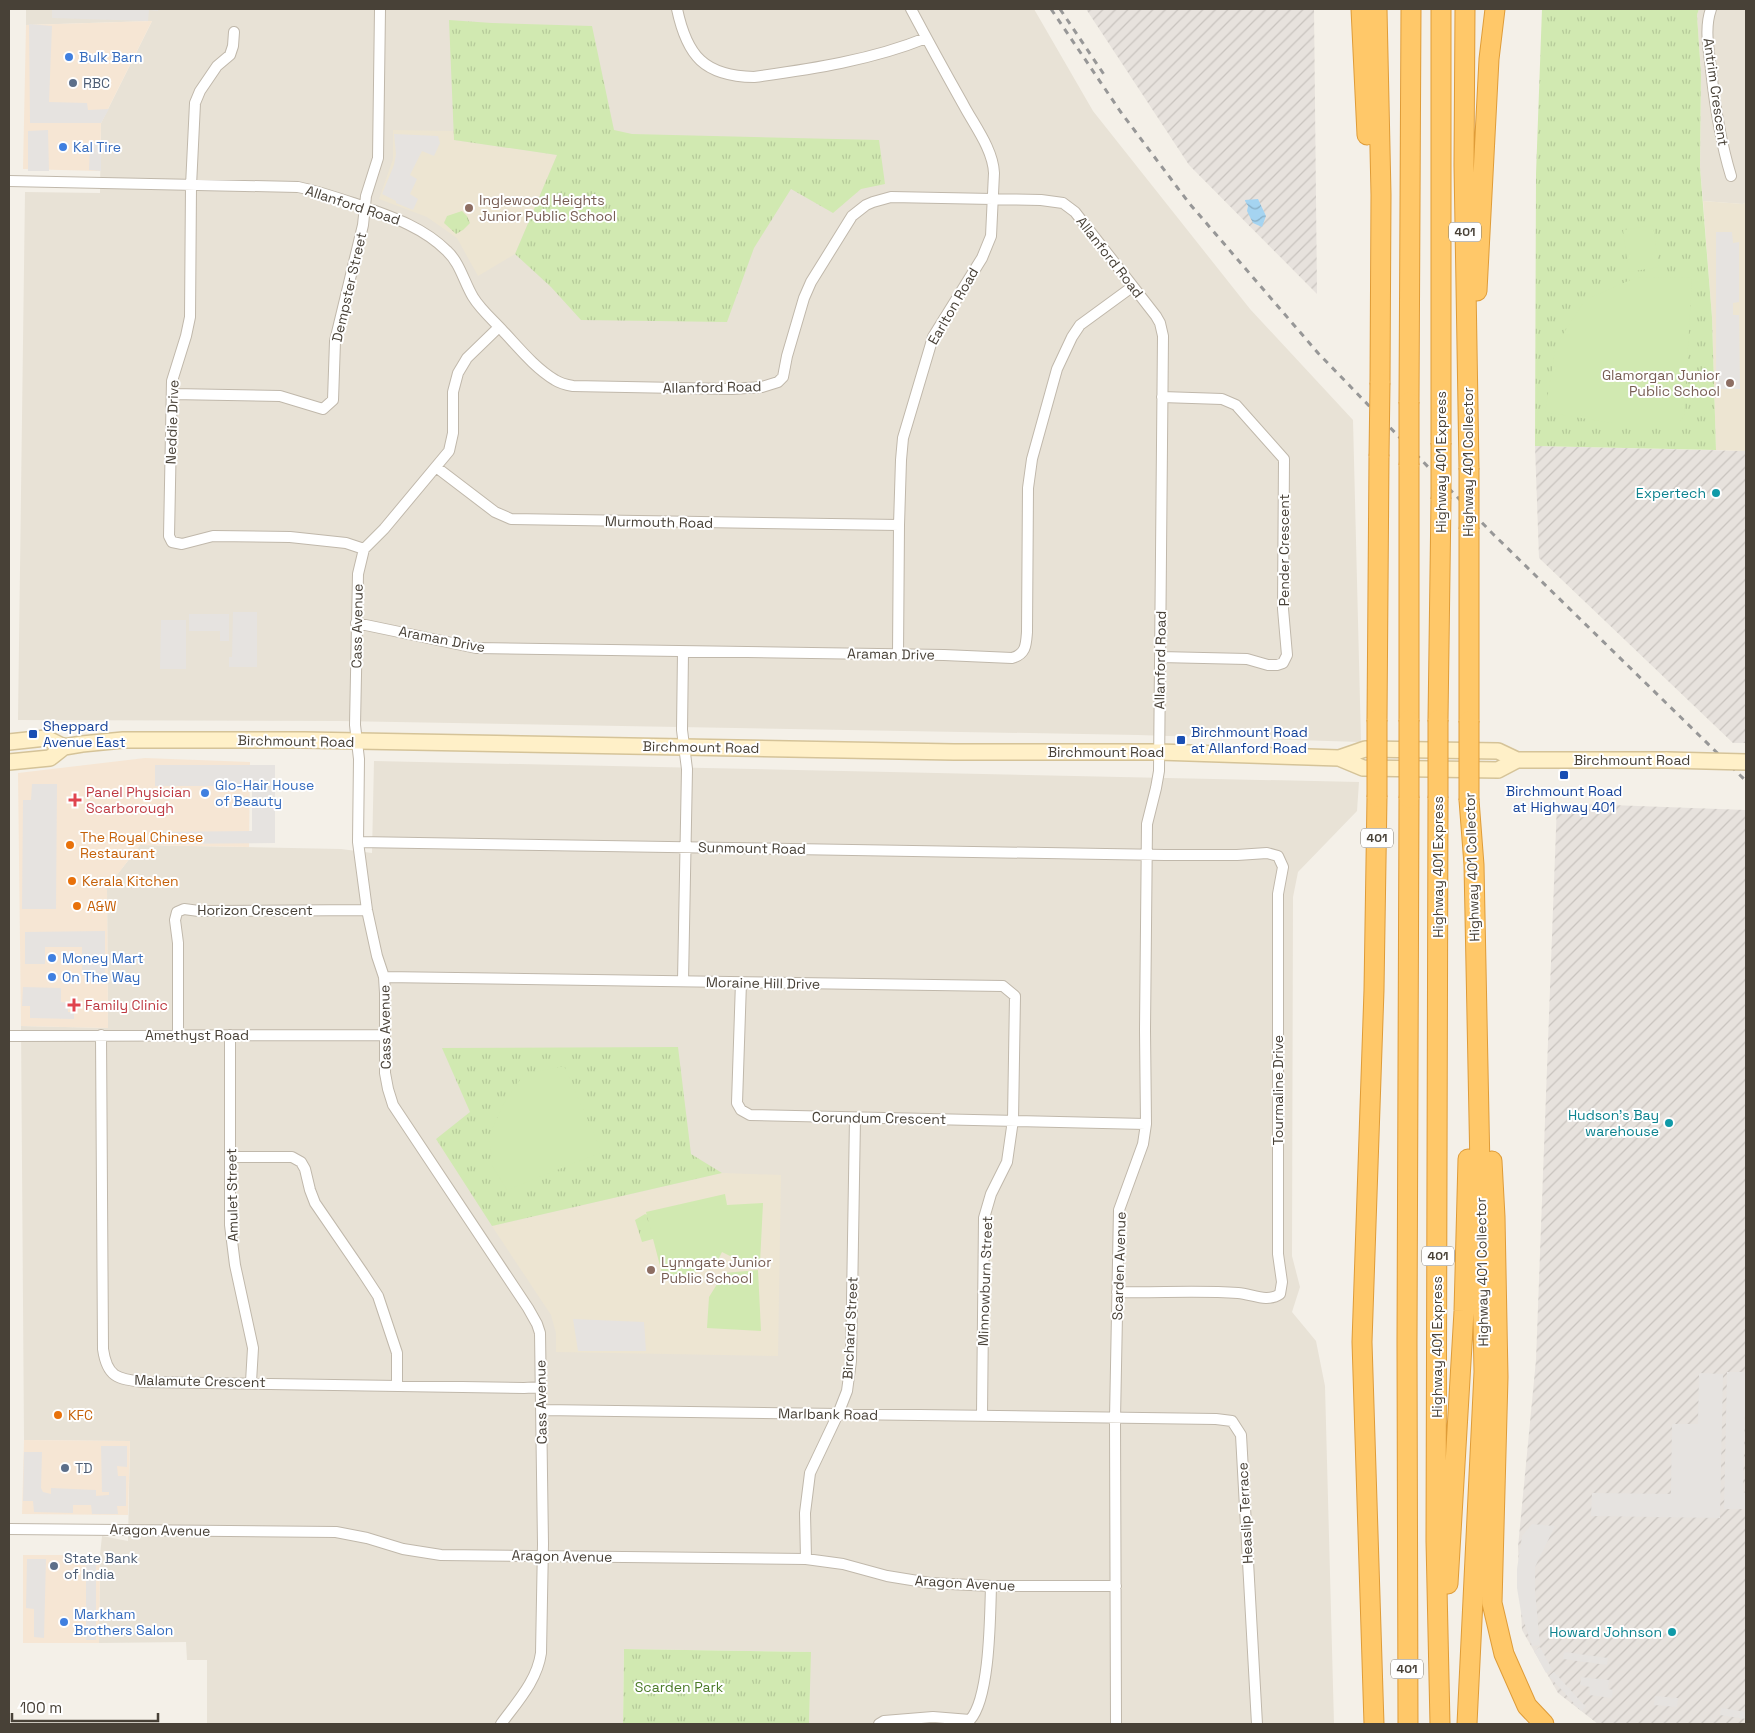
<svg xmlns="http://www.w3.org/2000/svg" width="1755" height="1733" viewBox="0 0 1755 1733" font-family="'Space Grotesk',sans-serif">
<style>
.residential{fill:#e8e2d6}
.commercial{fill:#f6e6d4}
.industrial{fill:url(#industrial-furrows)}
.education{fill:#ede5d2}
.grass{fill:url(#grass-tufts)}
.pitch{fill:#d1e9b1}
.parking{fill:#e6e3e0}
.water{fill:url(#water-waves)}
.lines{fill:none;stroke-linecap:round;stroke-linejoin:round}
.street-casing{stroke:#c0b8ab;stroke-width:12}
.secondary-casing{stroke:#d5c398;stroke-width:18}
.highway-casing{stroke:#df9c38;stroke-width:21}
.street{stroke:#fff;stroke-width:10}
.secondary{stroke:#fff0c8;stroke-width:15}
.highway{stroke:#ffc869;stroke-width:19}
.rail{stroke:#979797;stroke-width:3;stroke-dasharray:6 6;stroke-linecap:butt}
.secondary-bridge-casing{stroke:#d5c398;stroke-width:18;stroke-linecap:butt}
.highway-bridge-casing{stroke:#df9c38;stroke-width:21;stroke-linecap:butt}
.secondary-bridge{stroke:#fff0c8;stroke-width:15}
.highway-bridge{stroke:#ffc869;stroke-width:19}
.shop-dot{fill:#3f7fe0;stroke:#fff;stroke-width:2}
.service-dot{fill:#5c6f8a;stroke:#fff;stroke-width:2}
.education-dot{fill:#8d6e63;stroke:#fff;stroke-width:2}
.culture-dot{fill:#0f9aa8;stroke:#fff;stroke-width:2}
.transit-dot{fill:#1a4fb4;stroke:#fff;stroke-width:2}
.health-dot{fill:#e0444e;stroke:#fff;stroke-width:2}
.food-dot{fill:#e8710a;stroke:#fff;stroke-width:2}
.labels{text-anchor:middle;stroke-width:4;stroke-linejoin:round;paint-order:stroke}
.shield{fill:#fff;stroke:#7f7a73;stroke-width:1}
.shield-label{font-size:12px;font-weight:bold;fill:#484137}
.shop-label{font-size:14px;fill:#366cbe;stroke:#fff;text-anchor:start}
.service-label{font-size:14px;fill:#4e5e75;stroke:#fff;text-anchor:start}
.street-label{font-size:14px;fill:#484137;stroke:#fff}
.education-label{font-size:14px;fill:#785e54;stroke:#fff;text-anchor:start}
.culture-label{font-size:14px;fill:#0d838f;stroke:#fff;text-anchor:end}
.transit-label{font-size:14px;fill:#164399;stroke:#fff;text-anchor:start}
.health-label{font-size:14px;fill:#be3a42;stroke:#fff;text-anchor:start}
.food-label{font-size:14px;fill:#c56008;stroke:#fff;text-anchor:start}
.park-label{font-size:14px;fill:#4b7b29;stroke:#fff}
</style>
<defs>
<pattern id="industrial-furrows" width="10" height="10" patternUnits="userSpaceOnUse" patternTransform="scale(1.25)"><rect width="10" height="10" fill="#e7e2dd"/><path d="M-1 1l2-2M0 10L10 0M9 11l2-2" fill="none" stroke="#c8c3be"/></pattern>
<pattern id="grass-tufts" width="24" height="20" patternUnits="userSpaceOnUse" patternTransform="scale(1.25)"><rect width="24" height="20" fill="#d1e9b1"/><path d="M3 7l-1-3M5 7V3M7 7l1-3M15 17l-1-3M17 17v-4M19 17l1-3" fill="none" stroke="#b5c999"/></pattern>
<pattern id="water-waves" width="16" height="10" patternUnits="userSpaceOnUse" patternTransform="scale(1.25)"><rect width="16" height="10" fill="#a5d4f1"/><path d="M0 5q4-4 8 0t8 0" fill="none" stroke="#88aec4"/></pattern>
</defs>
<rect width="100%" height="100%" fill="#f4f0e8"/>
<path class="residential" d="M26 9H1034L1093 111 1250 309 1353 420 1361 742 1138 735 339 721 18 720 25 192 100 193 101 123 152 21 26 25Z
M1699 9H1746V202L1743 204 1703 201 1700 167 1701 74 1697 15Z
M374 761 1359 782 1357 811 1298 872 1293 897 1292 1256 1300 1287 1292 1312 1316 1341 1325 1386 1334 1724H809L810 1652 624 1649 623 1724H207V1660H187L186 1642 99 1643 100 1555 102 1536 128 1541 130 1441 24 1440 21 1026 108 1028 107 888 140 845 341 849 372 853Z"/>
<path class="commercial" d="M152 21 101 123 100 171 23 169 26 25Z
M145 758 250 762 249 847 140 845 107 888 108 1028 21 1026 18 773Z
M24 1440 130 1441 128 1515 22 1514Z
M23 1555H100L99 1643H23Z"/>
<path class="industrial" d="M1086 9H1314L1317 294 1189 165Z
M1535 446 1746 451V743H1733L1539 558Z
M1557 803 1746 810V1724H1598L1558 1693 1522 1630 1518 1547 1536 1360Z"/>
<path class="education" d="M393 130 454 131V140L557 155 515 254 478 276 457 238 427 217 379 199 393 159Z
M1703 201 1743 204 1746 202V451L1716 450 1712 317Z
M722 1173 781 1175 778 1356 556 1352V1333L551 1315 492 1226Z"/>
<path class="grass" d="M1542 9H1699L1697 15 1701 74 1700 167 1712 317 1716 450 1535 446 1536 174Z
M449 20 492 23 592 26 614 130 632 134 879 140 885 184 861 189 833 213 791 189 754 248 727 322 581 320 551 287 515 254 557 155 454 140Z
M462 211 467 216 470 223 463 230 456 234 444 223 447 216Z
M678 1047 691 1154 722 1173 492 1226 436 1139 470 1112 442 1048Z
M645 1214 657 1219 658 1233 653 1239 642 1242 635 1220Z
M624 1649 811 1652 809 1724H623Z"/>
<path class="pitch" d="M1653 225 1659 267 1629 272 1623 230Z
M1637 277 1692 278 1684 416 1679 423H1612L1545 412 1556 345 1585 300Z
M564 1066 602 1152 507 1190 493 1167 489 1136 504 1103 524 1074Z
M725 1194 727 1205 763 1203 760 1263 738 1260 722 1252 718 1260 686 1278 664 1281 646 1212Z
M758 1270 761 1331 707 1328 709 1297 724 1273Z"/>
<path class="parking" d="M52 9H158V11L149 10 148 21 52 18Z
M29 24 52 26 49 102 87 103 88 110 109 109 101 123H30Z
M48 130 49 171H28V131Z
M394 134 438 136 440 143 434 156 422 151 410 175 417 179 410 194 418 199 413 210 396 203V201L382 194 394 165 396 154Z
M90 143 101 144V171L89 170Z
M1716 232H1732L1733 243 1739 242V302L1733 303V315H1739L1740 389H1716Z
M233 612H257V667H229V657H232Z
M189 614H229V641H220V631H189Z
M161 620H186V669H160Z
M155 765H275V843L154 844V832L252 831V786H155Z
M32 784H57L56 909H22L23 800H31Z
M105 931V976H82V947H45V964H25V932Z
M23 987 61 988V1002L68 1003V1012H74V1019L30 1018V1006H22Z
M573 1319 644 1322 646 1351H578Z
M1727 1372H1746L1743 1492 1746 1493V1509H1724Z
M1699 1373 1723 1374 1720 1518 1591 1516 1592 1493 1671 1494 1672 1424H1698Z
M101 1446H127V1467L117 1466 118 1476H126V1506H117L118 1514H92L91 1505H73V1513L34 1512 33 1501H23L24 1452H42L41 1488 43 1492 51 1494V1488L96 1490V1496L109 1495V1492H102Z
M1532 1524 1555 1526 1535 1567V1591L1540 1645 1532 1646 1521 1612 1517 1588V1569L1522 1536Z
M27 1559H46L44 1638 34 1637V1609L26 1608Z
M86 1560H96V1640H86Z
M1540 1647 1552 1669 1546 1673 1534 1651Z
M1564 1652 1608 1658 1607 1665 1563 1659Z
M1554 1672 1586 1707 1581 1711 1549 1676Z
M1581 1677 1609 1680 1608 1689 1613 1690 1612 1698 1589 1695 1590 1687 1580 1685Z
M1655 1696 1678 1698 1677 1707 1654 1705Z
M1721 1708 1746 1712V1719L1720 1715Z"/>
<path class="water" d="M1258 199 1266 216 1262 227 1253 223 1247 211 1248 206 1245 201V200Z"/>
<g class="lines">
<defs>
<path id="street" d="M677 9C687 56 704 76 754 77 812 69 872 60 926 38
M1711 9C1704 29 1709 49 1711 70 1715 107 1720 140 1731 176
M234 32 233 46 230 55 217 66 200 91 195 103 191 186 190 317 186 336 172 381 169 536 172 542 182 544 213 536 290 537 346 543 364 549
M9 181 298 187C317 191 335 197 353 203 386 215 421 225 447 251 460 263 464 282 473 297 481 310 493 320 503 331 519 348 535 368 555 380 561 384 567 385 573 386L732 389 762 387 778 382 783 377 787 356 804 298 811 282 852 216 866 205 873 202 891 197 1041 200 1063 203 1075 212 1156 316 1160 323 1163 336 1159 771 1156 788 1147 824 1145 1030 1146 1124 1143 1144 1119 1210 1115 1419 1116 1724
M499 327 467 358 458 373 453 392V433L449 451 384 529 364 549 358 574 355 725 359 759 358 842 367 910 377 956 384 977 385 993V1073L388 1089 393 1105 528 1308 537 1324 540 1333 543 1544 541 1653C537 1681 517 1702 501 1724
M172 394 280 396 323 409 333 400 335 341 363 225 366 196 378 158 380 9
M436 467 495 512 511 519 899 525
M356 623 476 648 944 655 1012 658C1026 654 1026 645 1027 632L1028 488 1032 459 1057 369 1072 337 1080 325 1132 287
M683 652 682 730 687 769 683 981
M898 654 899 525 901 460 903 438 933 337 982 258 991 236 994 173C993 149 974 125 963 104 945 72 928 41 911 9
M1160 657 1247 659 1268 665H1277L1283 663 1287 655 1283 609 1284 459 1236 405 1222 399 1162 397
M358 842 1165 855H1237L1267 853 1278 856 1283 867 1278 894V1254L1282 1282 1280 1294C1267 1303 1252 1294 1238 1293 1199 1290 1157 1293 1117 1292
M384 977 1003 986 1015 996 1013 1120 1007 1162 991 1194 984 1218 982 1416
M741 982 737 1103 741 1110 750 1115 1146 1124
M101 1035 103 1349C107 1377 117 1379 143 1382L524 1388 541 1387
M178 1035V943L175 920 177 912 184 909 199 911 367 910
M230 1035V1225L235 1265 253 1348 251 1382
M9 1036 385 1035
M231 1157H292L301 1162 305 1169 310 1190 315 1203 363 1273 378 1296 397 1353V1385
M542 1410 1216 1419 1232 1421 1241 1435 1257 1724
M9 1529 336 1532 367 1538 403 1549 441 1555 806 1559 843 1564 887 1576 930 1583 991 1586H1116
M806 1559 805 1513 810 1473 838 1414 847 1391 851 1361 855 1118
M879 1724 884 1721 933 1717 970 1720C990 1698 990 1617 991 1586"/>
<path id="secondary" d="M9 742 46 738 64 747
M1339 758 1365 749 1498 751 1517 760
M9 762 50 758 64 747 82 744 123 740H304L954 752H1159L1339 758 1363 768 1498 770 1517 760H1667"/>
<path id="highway" d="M1361 9 1367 135
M1377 9 1381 195 1380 383
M1465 9 1464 165 1469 468
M1477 291 1489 59 1495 9
M1409 402 1411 9
M1441 443V9
M1469 529V721
M1377 720 1379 456
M1409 720V465
M1438 720 1441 499
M1438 798 1436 1541 1440 1724
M1492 1161 1495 1217 1498 1377 1492 1603 1504 1654 1527 1706 1544 1724
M1448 1584 1464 1311 1468 1159
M1374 1724 1362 1342 1374 990 1377 797
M1408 1724 1407 1342 1409 798
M1467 1724 1484 1372 1474 865 1469 800"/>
</defs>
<use href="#street" class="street-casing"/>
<use href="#secondary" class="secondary-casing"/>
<use href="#highway" class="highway-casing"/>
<use href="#street" class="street"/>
<use href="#secondary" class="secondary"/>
<use href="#highway" class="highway"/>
<path class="rail" d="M1051 9 1120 111 1189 203 1318 353 1492 533 1746 781
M1060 9 1105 76"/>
<defs>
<path id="secondary-bridge" d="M1667 760 1746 762"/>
<path id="highway-bridge" d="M1441 443V499
M1379 456 1380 383
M1409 465V402
M1469 529V468
M1438 720V798
M1377 797V720
M1409 798V720
M1469 800V721"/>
</defs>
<use href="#secondary-bridge" class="secondary-bridge-casing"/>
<use href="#highway-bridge" class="highway-bridge-casing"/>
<use href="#secondary-bridge" class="secondary-bridge"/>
<use href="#highway-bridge" class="highway-bridge"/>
</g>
<g class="shop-dot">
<circle cx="69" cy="57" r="5"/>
<circle cx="63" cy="147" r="5"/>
<circle cx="205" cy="793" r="5"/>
<circle cx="52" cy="958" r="5"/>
<circle cx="52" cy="977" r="5"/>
<circle cx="64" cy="1622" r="5"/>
</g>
<g class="service-dot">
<circle cx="73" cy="83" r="5"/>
<circle cx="65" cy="1468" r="5"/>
<circle cx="54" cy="1566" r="5"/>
</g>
<g class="education-dot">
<circle cx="469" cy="208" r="5"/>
<circle cx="1730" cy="383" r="5"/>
<circle cx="651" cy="1270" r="5"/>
</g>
<g class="culture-dot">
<circle cx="1716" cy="493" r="5"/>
<circle cx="1669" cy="1123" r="5"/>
<circle cx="1672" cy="1632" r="5"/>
</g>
<g class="transit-dot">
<rect x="28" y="729" width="10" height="10" rx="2.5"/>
<rect x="1176" y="735" width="10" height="10" rx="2.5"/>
<rect x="1559" y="770" width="10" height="10" rx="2.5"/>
</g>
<g class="health-dot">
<path d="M72.5 792.5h5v5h5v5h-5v5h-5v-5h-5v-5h5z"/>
<path d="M71.5 997.5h5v5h5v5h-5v5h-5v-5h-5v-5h5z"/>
</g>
<g class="food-dot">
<circle cx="70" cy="845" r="5"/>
<circle cx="72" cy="881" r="5"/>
<circle cx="77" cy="906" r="5"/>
<circle cx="58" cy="1415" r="5"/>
</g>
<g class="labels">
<g class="shield">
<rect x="1449" y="222.5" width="32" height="19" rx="4"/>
<rect x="1361" y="828.5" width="32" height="19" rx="4"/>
<rect x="1422" y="1246.5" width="32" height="19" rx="4"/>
<rect x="1391" y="1659.5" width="32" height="19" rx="4"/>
</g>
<g class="shield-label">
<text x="1465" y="236">401</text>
<text x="1377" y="842">401</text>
<text x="1438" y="1260">401</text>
<text x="1407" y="1673">401</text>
</g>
<g class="shop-label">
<text x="79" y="62">Bulk Barn</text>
<text x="73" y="152">Kal Tire</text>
<text x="215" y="790">Glo-Hair House<tspan x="215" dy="16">of Beauty</tspan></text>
<text x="62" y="963">Money Mart</text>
<text x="62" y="982">On The Way</text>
<text x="74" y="1619">Markham<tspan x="74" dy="16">Brothers Salon</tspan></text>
</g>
<g class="service-label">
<text x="83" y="88">RBC</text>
<text x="75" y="1473">TD</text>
<text x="64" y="1563">State Bank<tspan x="64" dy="16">of India</tspan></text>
</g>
<g class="street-label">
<text transform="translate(1716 92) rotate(82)" y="5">Antrim Crescent</text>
<text transform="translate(353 205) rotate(18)" y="5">Allanford Road</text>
<text transform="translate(1110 257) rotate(52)" y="5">Allanford Road</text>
<text transform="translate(349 287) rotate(-77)" y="5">Dempster Street</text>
<text transform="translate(953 306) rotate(-60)" y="5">Earlton Road</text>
<text transform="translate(712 387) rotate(-1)" y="5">Allanford Road</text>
<text transform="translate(172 422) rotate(-88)" y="5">Neddie Drive</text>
<text transform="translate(1441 462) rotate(-90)" y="5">Highway 401 Express</text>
<text transform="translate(1468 462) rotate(-90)" y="5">Highway 401 Collector</text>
<text transform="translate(659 522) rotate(1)" y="5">Murmouth Road</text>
<text transform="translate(1284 550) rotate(-90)" y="5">Pender Crescent</text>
<text transform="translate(357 626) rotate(-89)" y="5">Cass Avenue</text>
<text transform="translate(442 639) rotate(11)" y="5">Araman Drive</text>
<text transform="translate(891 654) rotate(1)" y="5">Araman Drive</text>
<text transform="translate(1160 660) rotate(-89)" y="5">Allanford Road</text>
<text transform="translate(296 741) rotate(1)" y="5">Birchmount Road</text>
<text transform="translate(701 747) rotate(1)" y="5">Birchmount Road</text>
<text x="1106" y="757">Birchmount Road</text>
<text x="1632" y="765">Birchmount Road</text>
<text transform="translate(752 848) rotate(1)" y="5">Sunmount Road</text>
<text transform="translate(1438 867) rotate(-90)" y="5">Highway 401 Express</text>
<text transform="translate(1472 867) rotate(-92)" y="5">Highway 401 Collector</text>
<text x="255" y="915">Horizon Crescent</text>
<text transform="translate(763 983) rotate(1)" y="5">Moraine Hill Drive</text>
<text transform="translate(385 1027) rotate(-91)" y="5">Cass Avenue</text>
<text x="197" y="1040">Amethyst Road</text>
<text transform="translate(1278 1090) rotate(-90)" y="5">Tourmaline Drive</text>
<text transform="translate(879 1118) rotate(1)" y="5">Corundum Crescent</text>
<text transform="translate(232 1195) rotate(-91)" y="5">Amulet Street</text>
<text transform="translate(1119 1266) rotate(-88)" y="5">Scarden Avenue</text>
<text transform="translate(1482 1272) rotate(-91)" y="5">Highway 401 Collector</text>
<text transform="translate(985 1281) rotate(-88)" y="5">Minnowburn Street</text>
<text transform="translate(850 1328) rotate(-87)" y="5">Birchard Street</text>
<text transform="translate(1437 1347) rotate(-90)" y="5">Highway 401 Express</text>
<text transform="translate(200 1381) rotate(1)" y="5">Malamute Crescent</text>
<text transform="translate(541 1402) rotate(-91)" y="5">Cass Avenue</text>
<text transform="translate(828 1414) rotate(1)" y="5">Marlbank Road</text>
<text transform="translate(1245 1513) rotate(-93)" y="5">Heaslip Terrace</text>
<text transform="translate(160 1530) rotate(1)" y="5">Aragon Avenue</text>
<text transform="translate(562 1556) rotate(1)" y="5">Aragon Avenue</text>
<text transform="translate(965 1583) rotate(3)" y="5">Aragon Avenue</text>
</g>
<g class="education-label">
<text x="479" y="205">Inglewood Heights<tspan x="479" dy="16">Junior Public School</tspan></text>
<text x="1720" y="380" text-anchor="end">Glamorgan Junior<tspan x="1720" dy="16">Public School</tspan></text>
<text x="661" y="1267">Lynngate Junior<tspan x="661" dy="16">Public School</tspan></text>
</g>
<g class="culture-label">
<text x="1706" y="498">Expertech</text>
<text x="1659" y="1120">Hudson's Bay<tspan x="1659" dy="16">warehouse</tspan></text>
<text x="1662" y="1637">Howard Johnson</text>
</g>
<g class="transit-label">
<text x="43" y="731">Sheppard<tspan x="43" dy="16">Avenue East</tspan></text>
<text x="1191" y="737">Birchmount Road<tspan x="1191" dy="16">at Allanford Road</tspan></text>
<text x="1564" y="796" text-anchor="middle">Birchmount Road<tspan x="1564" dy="16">at Highway 401</tspan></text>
</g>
<g class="health-label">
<text x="86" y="797">Panel Physician<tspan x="86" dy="16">Scarborough</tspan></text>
<text x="85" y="1010">Family Clinic</text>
</g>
<g class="food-label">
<text x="80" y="842">The Royal Chinese<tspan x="80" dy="16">Restaurant</tspan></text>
<text x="82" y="886">Kerala Kitchen</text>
<text x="87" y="911">A&amp;W</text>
<text x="68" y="1420">KFC</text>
</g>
<g class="park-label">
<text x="679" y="1692">Scarden Park</text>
</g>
</g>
<rect width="1755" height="1733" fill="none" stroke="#484137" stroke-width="20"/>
<path d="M12 1713v8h146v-8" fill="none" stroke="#484137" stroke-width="2.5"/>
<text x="20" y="1713" font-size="15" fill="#484137" stroke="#ffffff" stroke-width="4" paint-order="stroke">100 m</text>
</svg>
